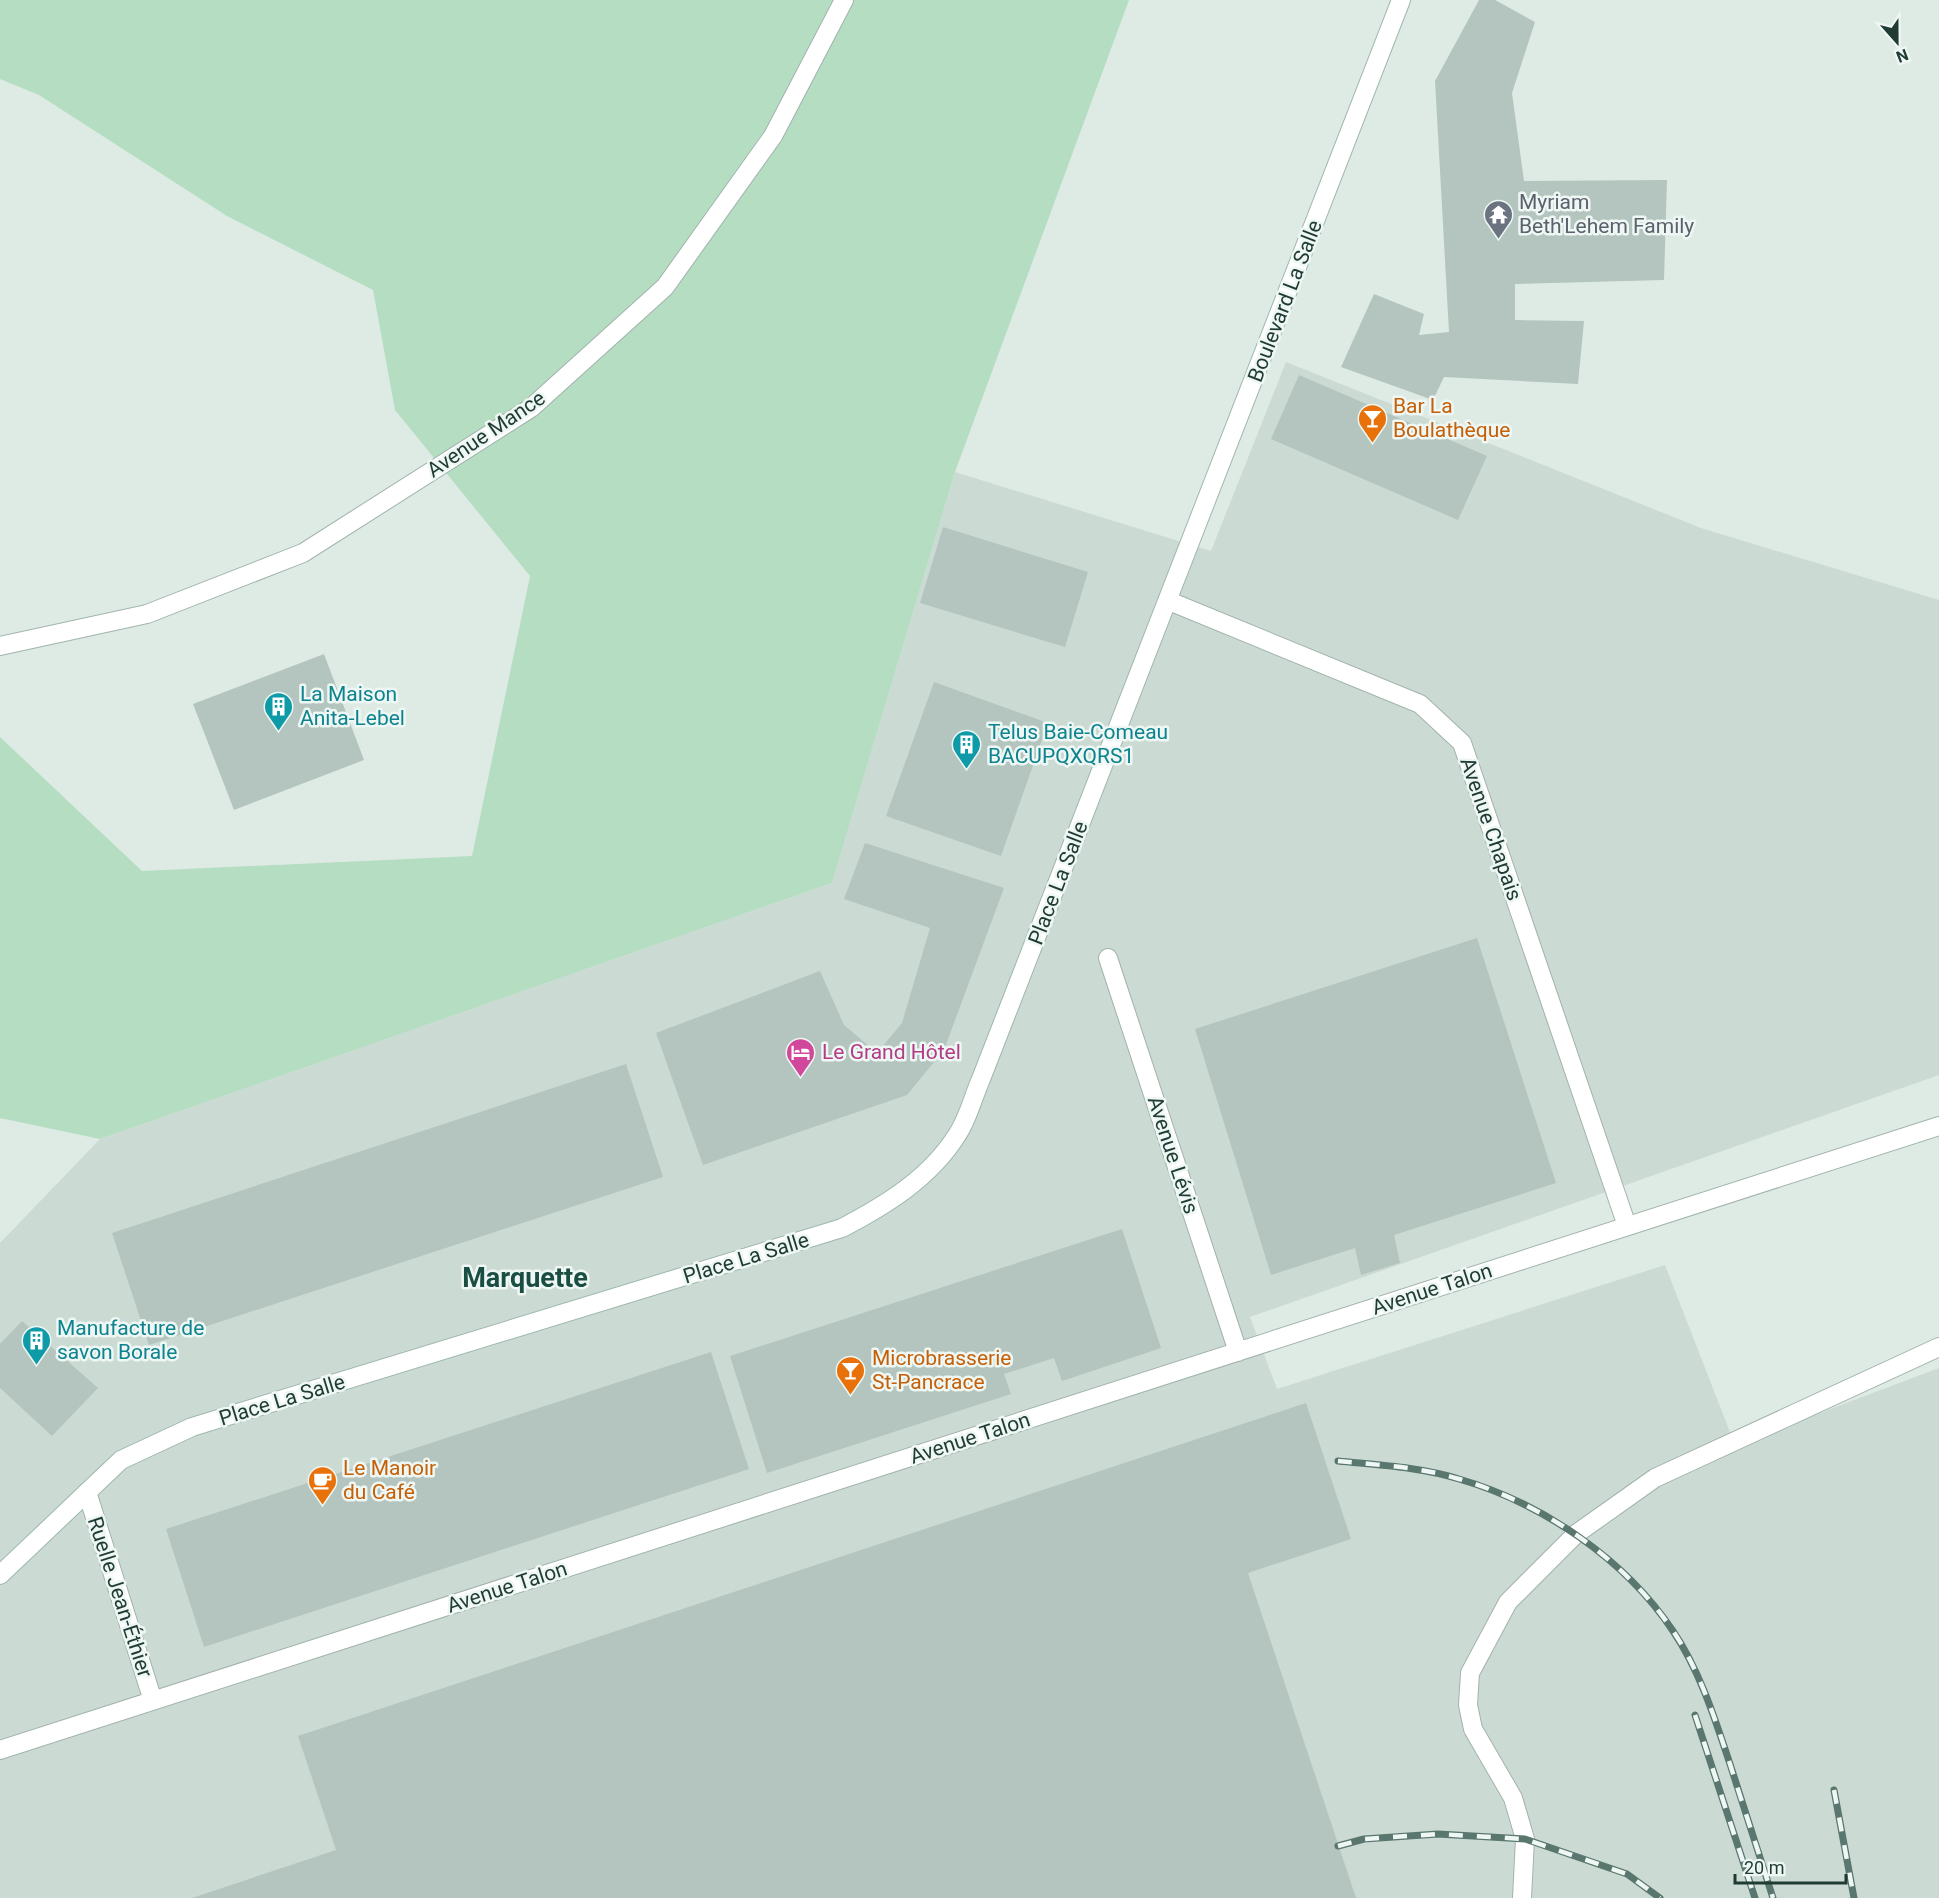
<svg xmlns="http://www.w3.org/2000/svg" width="1939" height="1898" viewBox="0 0 1939 1898" font-family="Roboto,sans-serif">
<style>
.built{fill:#ccdad4}
.green{fill:#b5ddc1}
.building{fill:#b3c5be}
.lines{fill:none;stroke-linecap:round;stroke-linejoin:round}
.lane-casing{stroke:#a1b3ac;stroke-width:20}
.street-casing{stroke:#a1b3ac;stroke-width:20}
.secondary-casing{stroke:#9db7ae;stroke-width:20}
.lane{stroke:#fff;stroke-width:18}
.street{stroke:#fff;stroke-width:18}
.secondary{stroke:#fff;stroke-width:18}
.rail-casing{stroke:#59776f;stroke-width:7}
.rail{stroke:#eef7f3;stroke-width:4.5;stroke-dasharray:14;stroke-linecap:butt}
.labels{text-anchor:middle;stroke-width:5;stroke-linejoin:round;paint-order:stroke}
.worship-label{font-size:21px;fill:#5b616d;stroke:#eef7f3;text-anchor:start}
.street-label{font-size:21px;fill:#1f3b34;stroke:#eef7f3}
.food-label{font-size:21px;fill:#c56008;stroke:#eef7f3;text-anchor:start}
.culture-label{font-size:21px;fill:#0d838f;stroke:#eef7f3;text-anchor:start}
.hotel-label{font-size:21px;fill:#b23c85;stroke:#eef7f3;text-anchor:start}
.district-label{font-size:27px;font-weight:bold;fill:#1a4e42;stroke:#eef7f3}
</style>
<rect width="100%" height="100%" fill="#deebe5"/>
<path class="built" d="M1286 362 1701 528 1939 600V1075L1250 1317 1277 1389 1665 1265 1735 1445 1939 1368V1898H0V1243L100 1139 832 883 955 472 1211 551Z"/>
<path class="green" d="M0 0H1129L955 472 832 883 100 1139 0 1118V737L142 871 472 856 530 576 395 410 373 290 227 216 39 95 0 79Z"/>
<path class="building" d="M1479 0H1495L1535 22 1512 93 1524 181 1667 180 1664 280 1515 284V320L1584 321 1578 384 1444 377 1433 400 1341 367 1374 294 1424 314 1419 335 1449 332 1435 81Z
M1299 375 1487 456 1458 520 1271 439Z
M943 527 1088 572 1065 647 920 603Z
M324 654 364 760 234 810 193 704Z
M934 682 1048 723 1001 856 886 816Z
M865 843 1004 888 944 1050 907 1095 703 1165 656 1033 820 971 844 1025 877 1053 902 1023 930 928 844 899Z
M1477 938 1556 1183 1394 1235 1400 1263 1361 1275 1355 1248 1271 1275 1195 1029Z
M626 1064 663 1177 149 1345 112 1233Z
M1122 1229 1161 1348 1062 1381 1054 1358 1004 1374 1011 1394 767 1473 730 1356Z
M22 1321 98 1388 52 1436 0 1388V1344Z
M711 1352 749 1469 204 1647 166 1529Z
M1306 1403 1351 1539 1248 1573 1356 1898H192L336 1850 298 1736Z"/>
<g class="lines">
<defs>
<path id="lane" d="M1522 1898 1525 1839 1513 1798 1473 1729 1468 1705 1470 1673 1508 1602 1576 1534 1655 1478 1939 1347"/>
<path id="street" d="M1169 601 1420 704 1462 743 1627 1226
M0 646 147 614 303 553 531 408 665 287 773 136 844 0
M1108 958 1238 1352
M87 1492 153 1701
M0 1750 1939 1126"/>
<path id="secondary" d="M0 1575 121 1460 192 1427 842 1228C886 1205 930 1178 957 1135 968 1119 973 1097 981 1079L1401 0"/>
</defs>
<use href="#lane" class="lane-casing"/>
<use href="#street" class="street-casing"/>
<use href="#secondary" class="secondary-casing"/>
<use href="#lane" class="lane"/>
<use href="#street" class="street"/>
<use href="#secondary" class="secondary"/>
<defs>
<path id="rail" d="M1338 1461C1378 1465 1421 1467 1459 1479 1542 1503 1625 1559 1673 1631 1700 1671 1715 1719 1730 1764 1744 1809 1759 1853 1773 1898
M1695 1715 1755 1898
M1834 1790 1854 1898
M1338 1846 1364 1839 1438 1834 1525 1839 1627 1874 1660 1898"/>
</defs>
<use href="#rail" class="rail-casing"/>
<use href="#rail" class="rail"/>
</g>
<defs>
<symbol id="temple-pin" viewBox="-11 -11 22 30"><path d="M0 17L-7.5 6A9.5 9.5 0 1 1 7.5 6Z" fill="#6b7280" stroke="#eef7f3"/><path d="M0-6L5-2H3V0L6.5 2.5H4V6H1.5V3h-3V6H-4V2.5H-6.5L-3 0V-2H-5Z" fill="#fff"/></symbol>
<symbol id="bar-pin" viewBox="-11 -11 22 30"><path d="M0 17L-7.5 6A9.5 9.5 0 1 1 7.5 6Z" fill="#e8710a" stroke="#eef7f3"/><path d="M-6-5H6L.8 .8V4.5H3.5V6h-7V4.5H-.8V.8Z" fill="#fff"/></symbol>
<symbol id="building-pin" viewBox="-11 -11 22 30"><path d="M0 17L-7.5 6A9.5 9.5 0 1 1 7.5 6Z" fill="#0f9aa8" stroke="#eef7f3"/><path d="M-4-6H4V6H1V3H-1V6H-4ZM-2.5-4.3h1.7v1.8h-1.7ZM.8-4.3h1.7v1.8H.8ZM-2.5-1h1.7V.8h-1.7ZM.8-1h1.7V.8H.8Z" fill="#fff"/></symbol>
<symbol id="hotel-pin" viewBox="-11 -11 22 30"><path d="M0 17L-7.5 6A9.5 9.5 0 1 1 7.5 6Z" fill="#d1479c" stroke="#eef7f3"/><path d="M-6-4.5h1.5V1H6V5H4.5V3h-9V5H-6ZM-4 0a1.8 1.8 0 1 1 3.6 0ZM.5 0V-2.5h3Q6-2.5 6 0Z" fill="#fff"/></symbol>
<symbol id="cafe-pin" viewBox="-11 -11 22 30"><path d="M0 17L-7.5 6A9.5 9.5 0 1 1 7.5 6Z" fill="#e8710a" stroke="#eef7f3"/><path d="M-5.5-4.5H6V0H3Q3 3.5 0 3.5H-2.5Q-5.5 3.5-5.5 0ZM3-3.2v2h1.7v-2ZM-6 4.5H4V6H-6Z" fill="#fff"/></symbol>
</defs>
<g fill-rule="evenodd">
<use href="#temple-pin" x="1482" y="198" width="33" height="45"/>
<use href="#bar-pin" x="1356" y="402" width="33" height="45"/>
<use href="#building-pin" x="262" y="690" width="33" height="45"/>
<use href="#building-pin" x="950" y="728" width="33" height="45"/>
<use href="#hotel-pin" x="784" y="1036" width="33" height="45"/>
<use href="#building-pin" x="20" y="1324" width="33" height="45"/>
<use href="#bar-pin" x="834" y="1354" width="33" height="45"/>
<use href="#cafe-pin" x="306" y="1464" width="33" height="45"/>
</g>
<g class="labels">
<g class="worship-label">
<text x="1519" y="209">Myriam<tspan x="1519" dy="24">Beth'Lehem Family</tspan></text>
</g>
<g class="street-label">
<text transform="translate(1285 301) rotate(-69)" y="7">Boulevard La Salle</text>
<text transform="translate(486 434) rotate(-34)" y="7">Avenue Mance</text>
<text transform="translate(1491 829) rotate(71)" y="7">Avenue Chapais</text>
<text transform="translate(1058 883) rotate(-69)" y="7">Place La Salle</text>
<text transform="translate(1173 1155) rotate(72)" y="7">Avenue Lévis</text>
<text transform="translate(746 1258) rotate(-17)" y="7">Place La Salle</text>
<text transform="translate(1432 1289) rotate(-18)" y="7">Avenue Talon</text>
<text transform="translate(282 1400) rotate(-17)" y="7">Place La Salle</text>
<text transform="translate(970 1438) rotate(-18)" y="7">Avenue Talon</text>
<text transform="translate(507 1587) rotate(-18)" y="7">Avenue Talon</text>
<text transform="translate(120 1597) rotate(72)" y="7">Ruelle Jean-Éthier</text>
</g>
<g class="food-label">
<text x="1393" y="413">Bar La<tspan x="1393" dy="24">Boulathèque</tspan></text>
<text x="872" y="1365">Microbrasserie<tspan x="872" dy="24">St-Pancrace</tspan></text>
<text x="343" y="1475">Le Manoir<tspan x="343" dy="24">du Café</tspan></text>
</g>
<g class="culture-label">
<text x="300" y="701">La Maison<tspan x="300" dy="24">Anita-Lebel</tspan></text>
<text x="988" y="739">Telus Baie-Comeau<tspan x="988" dy="24">BACUPQXQRS1</tspan></text>
<text x="57" y="1335">Manufacture de<tspan x="57" dy="24">savon Borale</tspan></text>
</g>
<g class="hotel-label">
<text x="822" y="1059">Le Grand Hôtel</text>
</g>
<g class="district-label">
<text x="525" y="1287">Marquette</text>
</g>
</g>
<g transform="translate(1897 42) rotate(159)" stroke="#eef7f3" stroke-width="4.5" paint-order="stroke">
<path d="M0-4.5L10 22L0 15L-10 22Z" fill="#1f3b34"/>
<text y="-9" font-size="16" font-weight="bold" text-anchor="middle" fill="#1f3b34">N</text>
</g>
<path d="M1735 1874v9h111v-9" fill="none" stroke="#1f3b34" stroke-width="3"/>
<text x="1744" y="1874" font-size="18" fill="#1f3b34" stroke="#eef7f3" stroke-width="4.5" paint-order="stroke">20 m</text>
</svg>
